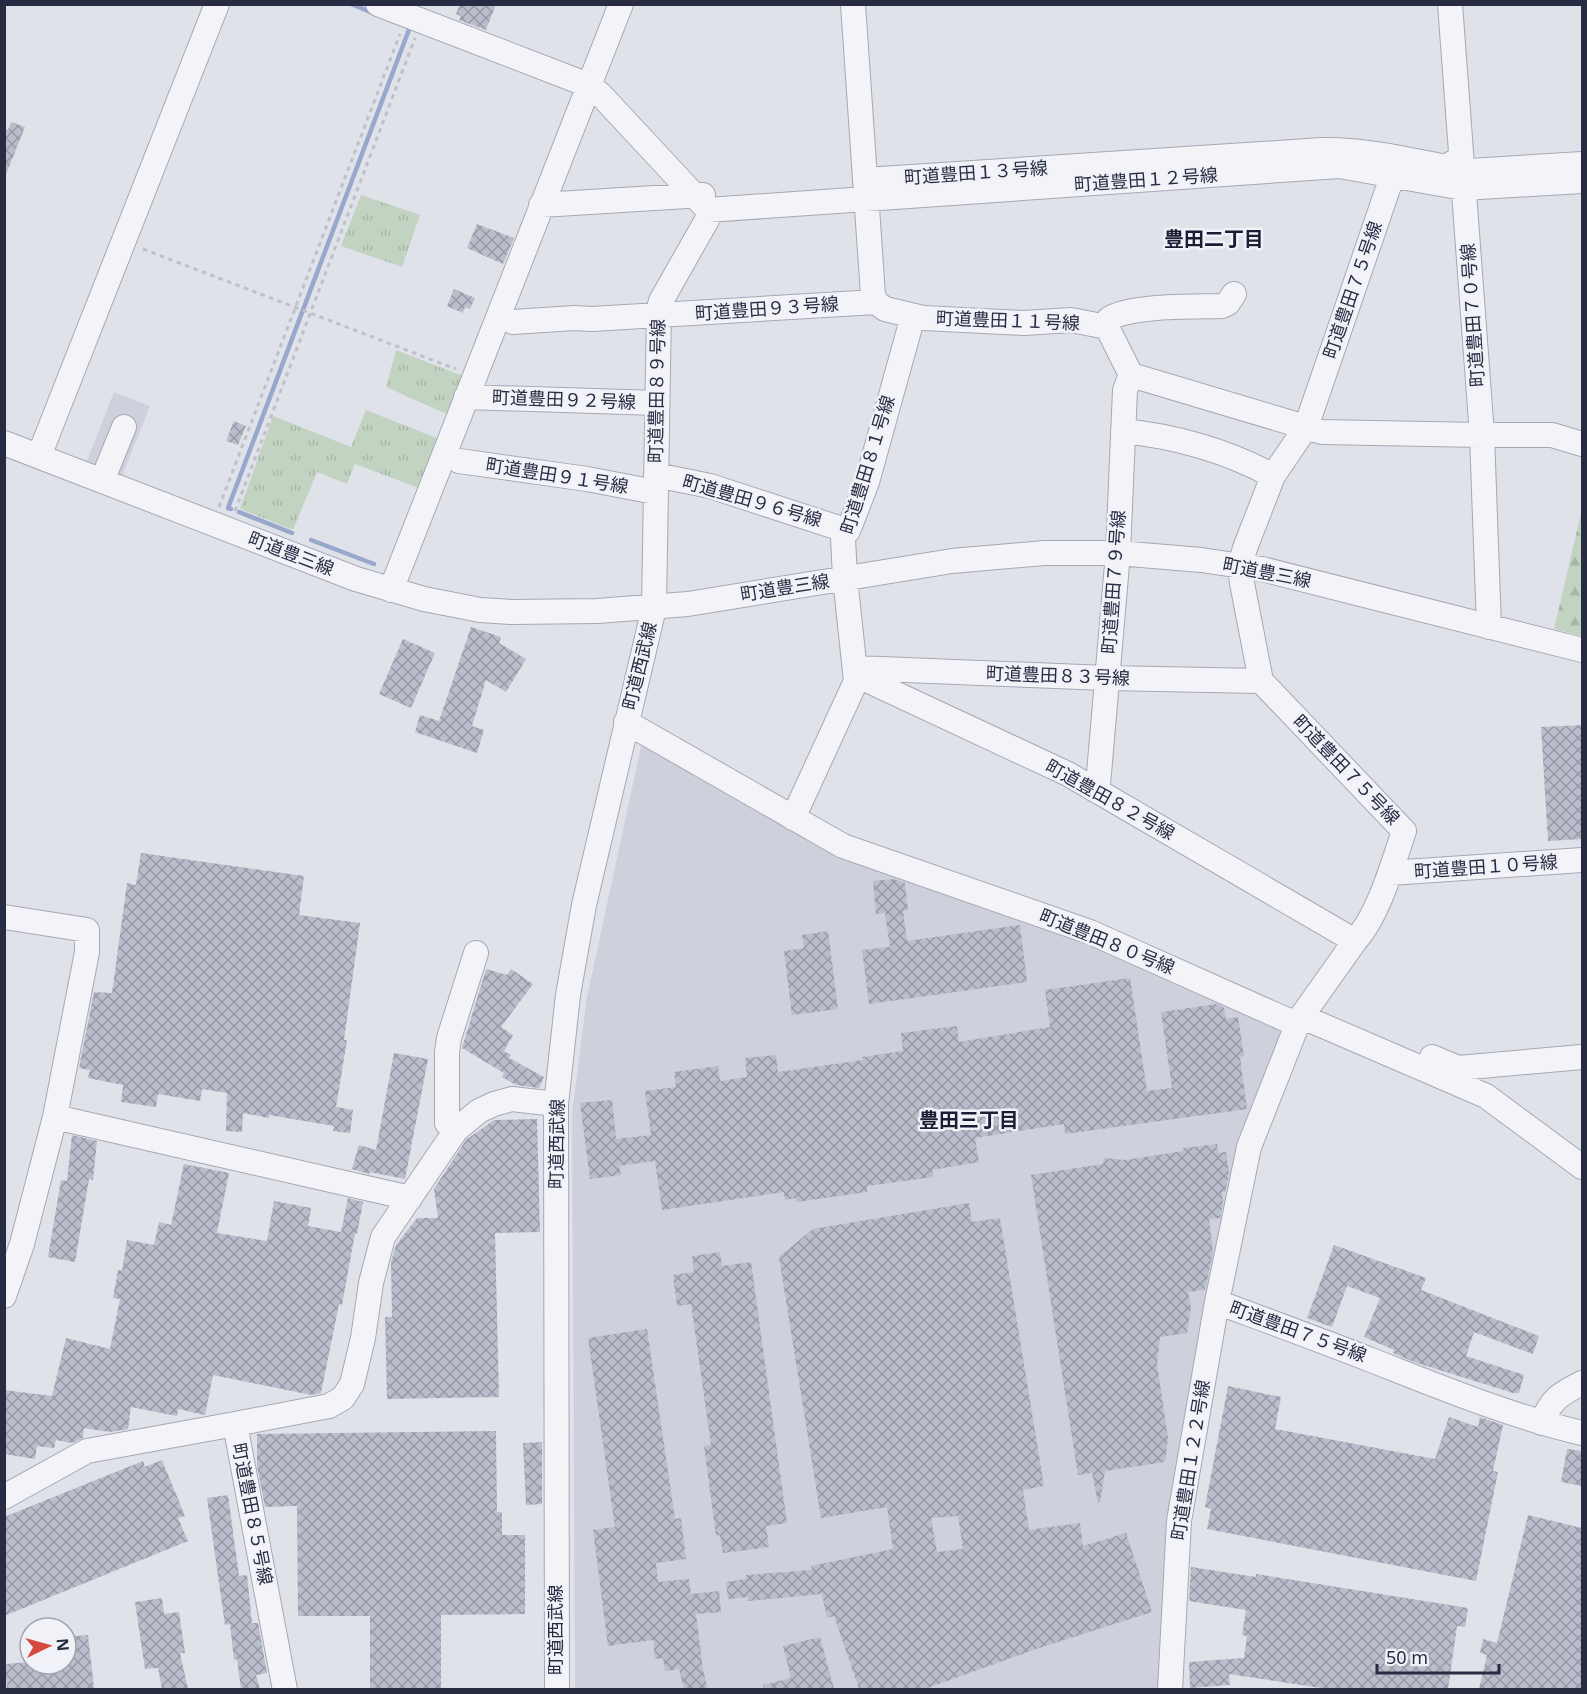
<svg xmlns="http://www.w3.org/2000/svg" width="1587" height="1694" viewBox="0 0 1587 1694" font-family="'Noto Sans','Noto Sans JP',sans-serif">
<style>
.built{fill:#ced1dc}
.grass{fill:url(#grass-tufts)}
.forest{fill:url(#forest-firs)}
.lines{fill:none;stroke-linecap:round;stroke-linejoin:round}
.stream{stroke:#9aa7cc;stroke-width:4.5}
.building{fill:url(#building-cross-hatch);fill-rule:evenodd}
.minor-casing{stroke:#a5a8b5;stroke-width:26}
.path{stroke:#bfc0c9;stroke-width:3;stroke-dasharray:4.5 4.5;stroke-linecap:butt}
.minor{stroke:#f4f4f8;stroke-width:24}
.labels{text-anchor:middle;stroke-width:5;stroke-linejoin:round;paint-order:stroke}
.street-label{font-size:18px;fill:#282c43;stroke:#f0f2f7}
.neighbourhood-label{font-size:20px;font-weight:bold;fill:#1a1d33;stroke:#f0f2f7}
</style>
<defs>
<pattern id="grass-tufts" width="24" height="20" patternUnits="userSpaceOnUse" patternTransform="scale(1.5)"><rect width="24" height="20" fill="#c2d4c1"/><path d="M3 7l-1-3M5 7V3M7 7l1-3M15 17l-1-3M17 17v-4M19 17l1-3" fill="none" stroke="#a7b6a7"/></pattern>
<pattern id="forest-firs" width="22" height="20" patternUnits="userSpaceOnUse" patternTransform="scale(1.5)"><rect width="22" height="20" fill="#c2d4c1"/><path d="M5 1l3.5 6h-7zM16 11l3.5 6h-7z" fill="#a7b6a7"/></pattern>
<pattern id="building-cross-hatch" width="8" height="8" patternUnits="userSpaceOnUse" patternTransform="scale(1.5)"><rect width="8" height="8" fill="#babdca"/><path d="M0 0l8 8M0 8l8-8" fill="none" stroke="#979aa6"/></pattern>
</defs>
<rect width="100%" height="100%" fill="#e0e2ea"/>
<path class="built" d="M114 392 150 406 122 476 86 463Z
M642 742 835 851 1085 938 1286 1026 1243 1138 1162 1684 1157 1689 575 1690 572 1113 587 997Z"/>
<path class="grass" d="M361 195 420 215 402 267 341 246Z
M396 350 468 378 453 417 386 387Z
M366 410 444 441 424 490 355 464 347 484 317 472 293 530 240 509 273 416 351 447Z"/>
<path class="forest" d="M1582 509V636L1554 629Z"/>
<g class="lines">
<path class="stream" d="M351 4 373 13
M231 509 228 508 410 27 406 26
M239 512 292 533
M311 540 374 564"/>
</g>
<path class="building" d="M460 4H496L486 30 459 20 461 16 456 14Z
M11 122 25 127 5 177 4 128 8 130Z
M477 224 514 238 503 264 467 248Z
M454 289 475 298 470 309 465 307 463 313 447 306Z
M234 421 246 426 238 445 226 441Z
M471 627 501 637 499 643 526 659 506 692 486 680 472 726 484 730 477 753 415 732 420 715 439 721Z
M403 639 435 653 411 708 379 694Z
M1582 725V839L1548 841 1541 727Z
M141 853 304 876 299 915 360 923 344 1040H347L336 1107 353 1110 350 1133 333 1131 334 1126 269 1115V1118L243 1113 242 1132 226 1131 227 1093 202 1089 200 1101 158 1094 156 1107 121 1102 123 1085 88 1078 90 1070 79 1068 94 992 112 993 127 883 136 885Z
M894 879 905 883 908 910 903 911 907 941 1020 925 1027 982 869 1004 862 950 890 947 885 913 876 914 873 881Z
M828 931 838 1009 792 1015 784 951 804 948 802 935Z
M486 969 507 975 511 969 533 984 501 1027 513 1035 504 1051 511 1055 509 1058 544 1077 539 1088 516 1085 502 1077 504 1073 462 1048Z
M1130 978 1147 1091 1172 1088 1161 1012 1217 1004 1224 1008 1226 1019 1238 1017 1244 1056 1240 1057 1247 1109 1065 1134 1064 1124 975 1138 979 1162 932 1170 933 1177 867 1186V1192L797 1202 796 1198 785 1200 784 1192 662 1210 655 1161 619 1166 621 1175 590 1179 580 1103 612 1100 616 1139 651 1135 645 1091 676 1087 674 1072 718 1066 720 1081 747 1077 745 1058 776 1055 778 1072 863 1060 862 1057 903 1051 901 1033 957 1026 959 1042 1050 1027 1045 990Z
M394 1053 428 1059 405 1179 370 1172 369 1174 352 1169 359 1145 376 1150Z
M537 1119 540 1232 495 1233 499 1397 387 1399 385 1317H392L391 1262 396 1245 417 1218H438L434 1189 466 1140 494 1120Z
M72 1135 97 1141 93 1180 89 1179 75 1262 48 1257 61 1180 67 1181Z
M1217 1144 1218 1153 1226 1152 1229 1174 1225 1192H1222L1223 1203 1220 1218 1209 1219 1213 1252 1205 1290 1188 1292 1191 1307 1187 1333 1160 1337 1157 1364 1168 1438 1165 1462 1105 1471 1100 1503H1098L1092 1473 1078 1475 1031 1175 1103 1164 1104 1158 1125 1160 1183 1151V1148Z
M184 1164 229 1173 217 1233 267 1241 274 1201 311 1208 308 1226 341 1232 348 1198 363 1202 357 1234 355 1233 342 1305 339 1304 321 1393 311 1395 213 1375 205 1415 178 1409 177 1416 131 1407 128 1429 110 1432 84 1428 83 1438 72 1443 56 1440 54 1448 37 1446 35 1459 4 1454V1390L52 1396 66 1338 110 1349 120 1299 113 1298 118 1270 122 1271 127 1240 154 1245 159 1222 171 1225Z
M969 1203 972 1222 1000 1218 1044 1486 1023 1490 1029 1530 1080 1523 1083 1546 1126 1533 1152 1612 1039 1648 925 1689H859L834 1616 827 1618 822 1594 748 1601V1597L728 1599 726 1582 746 1579V1575L812 1570 811 1566 893 1549 887 1507 821 1518 779 1257 813 1229ZM958 1516 963 1549 937 1552 931 1518Z
M1334 1245 1426 1278 1421 1290 1539 1336 1533 1354 1474 1332 1466 1356 1524 1375 1519 1393H1513L1414 1362 1393 1353 1394 1350 1364 1337 1380 1298 1347 1286 1332 1327 1307 1318Z
M720 1252 722 1266 751 1262 787 1523 766 1526 769 1547 723 1553 720 1535 716 1536 704 1446 711 1445 691 1304 677 1306 673 1275 694 1272 692 1256Z
M647 1329 675 1519 681 1518 686 1559 656 1563 658 1582 689 1579 691 1594 719 1591 721 1612 696 1614 703 1670 708 1689H684L679 1669 665 1671 663 1658 655 1659 653 1640 608 1646 593 1530 615 1527 588 1338Z
M1228 1386 1281 1397 1275 1429 1435 1459 1449 1417 1478 1427 1480 1417 1503 1425 1493 1471 1498 1472 1476 1581 1207 1529 1211 1509 1205 1507Z
M496 1431 497 1512H502V1535H525V1614L441 1615V1689H370V1616H298L297 1506 265 1507 257 1466V1434Z
M542 1442V1504L526 1505 523 1443Z
M1567 1449 1582 1451V1486L1561 1482Z
M162 1460 185 1516 178 1518 188 1541 4 1616V1517L143 1461 145 1467Z
M228 1495 239 1576 247 1575 252 1623H258L267 1673 256 1675 260 1689H241L237 1659 234 1660 230 1624 225 1625 207 1498Z
M1528 1515 1582 1528V1689H1479L1487 1655 1480 1653 1483 1639 1497 1643Z
M1191 1567 1256 1577V1574L1468 1608 1465 1627 1457 1626 1448 1689H1327L1229 1674 1230 1685 1190 1688 1189 1662 1244 1658 1247 1636 1242 1635 1246 1610 1189 1601Z
M162 1598 164 1614 179 1612 185 1653H180L188 1689H162L158 1668 145 1669 135 1602Z
M88 1635 94 1688 7 1689 5 1664 30 1662V1664H66V1637Z
M820 1637 834 1689H764L763 1685 791 1678 783 1646Z"/>
<g class="lines">
<defs>
<path id="minor" d="M378 4 588 85 600 94 708 210V218L661 301 659 308 654 608 584 905 568 995 556 1104 557 1690
M853 4 873 295 877 303 885 309 923 318 1024 323 1071 320 1107 327 1131 375 1322 432 1482 435H1552L1582 444
M1450 4 1482 435 1489 627
M1393 174 1306 427 1273 476 1245 548 1240 566 1242 583 1261 681 1404 831C1393 864 1378 916 1355 941L1299 1020 1249 1147 1217 1302C1268 1321 1320 1340 1371 1360 1440 1387 1510 1416 1582 1433
M865 180 1322 150C1363 149 1405 159 1446 167L1457 160 1469 171 1582 164
M541 205 703 195
M708 210 1339 166 1463 188 1582 181
M513 322 574 318 592 319 876 302
M1107 327 1109 319C1130 305 1195 307 1222 306L1228 303 1234 294
M466 397 657 403
M1123 431C1174 436 1228 451 1273 476
M4 443 356 579 424 599 480 610 512 612 597 611 688 604 952 561 1044 553H1118L1201 560 1262 569 1582 650
M39 456 217 4
M459 461 587 479 655 492
M656 475 710 486 848 531
M102 481 124 427
M391 590 621 4
M856 668 1107 678 1261 681
M856 675 1068 774 1355 941
M626 722 843 846 1090 932 1287 1020 1312 1021 1486 1096 1582 1167
M1095 790 1098 785 1118 553 1125 390 1131 375
M793 818 856 681 845 578 843 538 850 526 867 482 913 316
M1390 873 1582 860
M4 917 87 930V952L55 1117 22 1244 4 1296
M1432 1057 1458 1068 1582 1057
M55 1117 410 1198
M456 1130 447 1123V1052L449 1038 476 953
M1542 1423C1551 1399 1560 1394 1582 1383
M4 1497 87 1451 235 1424
M285 1690 235 1424 329 1406 343 1398 352 1384 363 1338 371 1283 383 1237 456 1130 479 1111 494 1104 512 1099 556 1104
M1170 1690 1179 1521 1217 1302"/>
</defs>
<use href="#minor" class="minor-casing"/>
<path class="path" d="M143 249 456 369
M219 507 400 34
M235 511 415 38"/>
<use href="#minor" class="minor"/>
</g>
<g class="labels">
<g class="street-label">
<text transform="translate(976 173) rotate(-4)" y="6">町道豊田１３号線</text>
<text transform="translate(1146 180) rotate(-4)" y="6">町道豊田１２号線</text>
<text transform="translate(1353 290) rotate(-71)" y="6">町道豊田７５号線</text>
<text transform="translate(767 309) rotate(-4)" y="6">町道豊田９３号線</text>
<text transform="translate(1473 315) rotate(-94)" y="6">町道豊田７０号線</text>
<text transform="translate(1008 321) rotate(2)" y="6">町道豊田１１号線</text>
<text transform="translate(657 391) rotate(-89)" y="6">町道豊田８９号線</text>
<text transform="translate(564 400) rotate(2)" y="6">町道豊田９２号線</text>
<text transform="translate(868 465) rotate(-73)" y="6">町道豊田８１号線</text>
<text transform="translate(557 476) rotate(9)" y="6">町道豊田９１号線</text>
<text transform="translate(752 501) rotate(16)" y="6">町道豊田９６号線</text>
<text transform="translate(291 554) rotate(21)" y="6">町道豊三線</text>
<text transform="translate(1267 573) rotate(11)" y="6">町道豊三線</text>
<text transform="translate(1114 582) rotate(-86)" y="6">町道豊田７９号線</text>
<text transform="translate(785 588) rotate(-9)" y="6">町道豊三線</text>
<text transform="translate(640 666) rotate(-76)" y="6">町道西武線</text>
<text transform="translate(1058 676) rotate(2)" y="6">町道豊田８３号線</text>
<text transform="translate(1346 770) rotate(46)" y="6">町道豊田７５号線</text>
<text transform="translate(1110 800) rotate(29)" y="6">町道豊田８２号線</text>
<text transform="translate(1486 867) rotate(-4)" y="6">町道豊田１０号線</text>
<text transform="translate(1107 942) rotate(22)" y="6">町道豊田８０号線</text>
<text transform="translate(557 1144) rotate(-89)" y="6">町道西武線</text>
<text transform="translate(1298 1332) rotate(20)" y="6">町道豊田７５号線</text>
<text transform="translate(1191 1460) rotate(-81)" y="6">町道豊田１２２号線</text>
<text transform="translate(252 1514) rotate(79)" y="6">町道豊田８５号線</text>
<text transform="translate(556 1630) rotate(-90)" y="6">町道西武線</text>
</g>
<g class="neighbourhood-label">
<text x="1214" y="246">豊田二丁目</text>
<text x="969" y="1127">豊田三丁目</text>
</g>
</g>
<rect width="1587" height="1694" fill="none" stroke="#282c43" stroke-width="12"/>
<g transform="translate(48 1646) rotate(85)"><circle r="28" fill="#f0f2f7" stroke="#a0a3af" stroke-width="1.5"/>
<path d="M0-4.5L10 22L0 15L-10 22Z" fill="#d5493f"/>
<text y="-9" font-size="16" font-weight="bold" text-anchor="middle" fill="#282c43">N</text>
</g>
<path d="M1377 1664v9h122v-9" fill="none" stroke="#282c43" stroke-width="3"/>
<text x="1386" y="1664" font-size="18" fill="#282c43" stroke="#f0f2f7" stroke-width="4.5" paint-order="stroke">50 m</text>
</svg>
